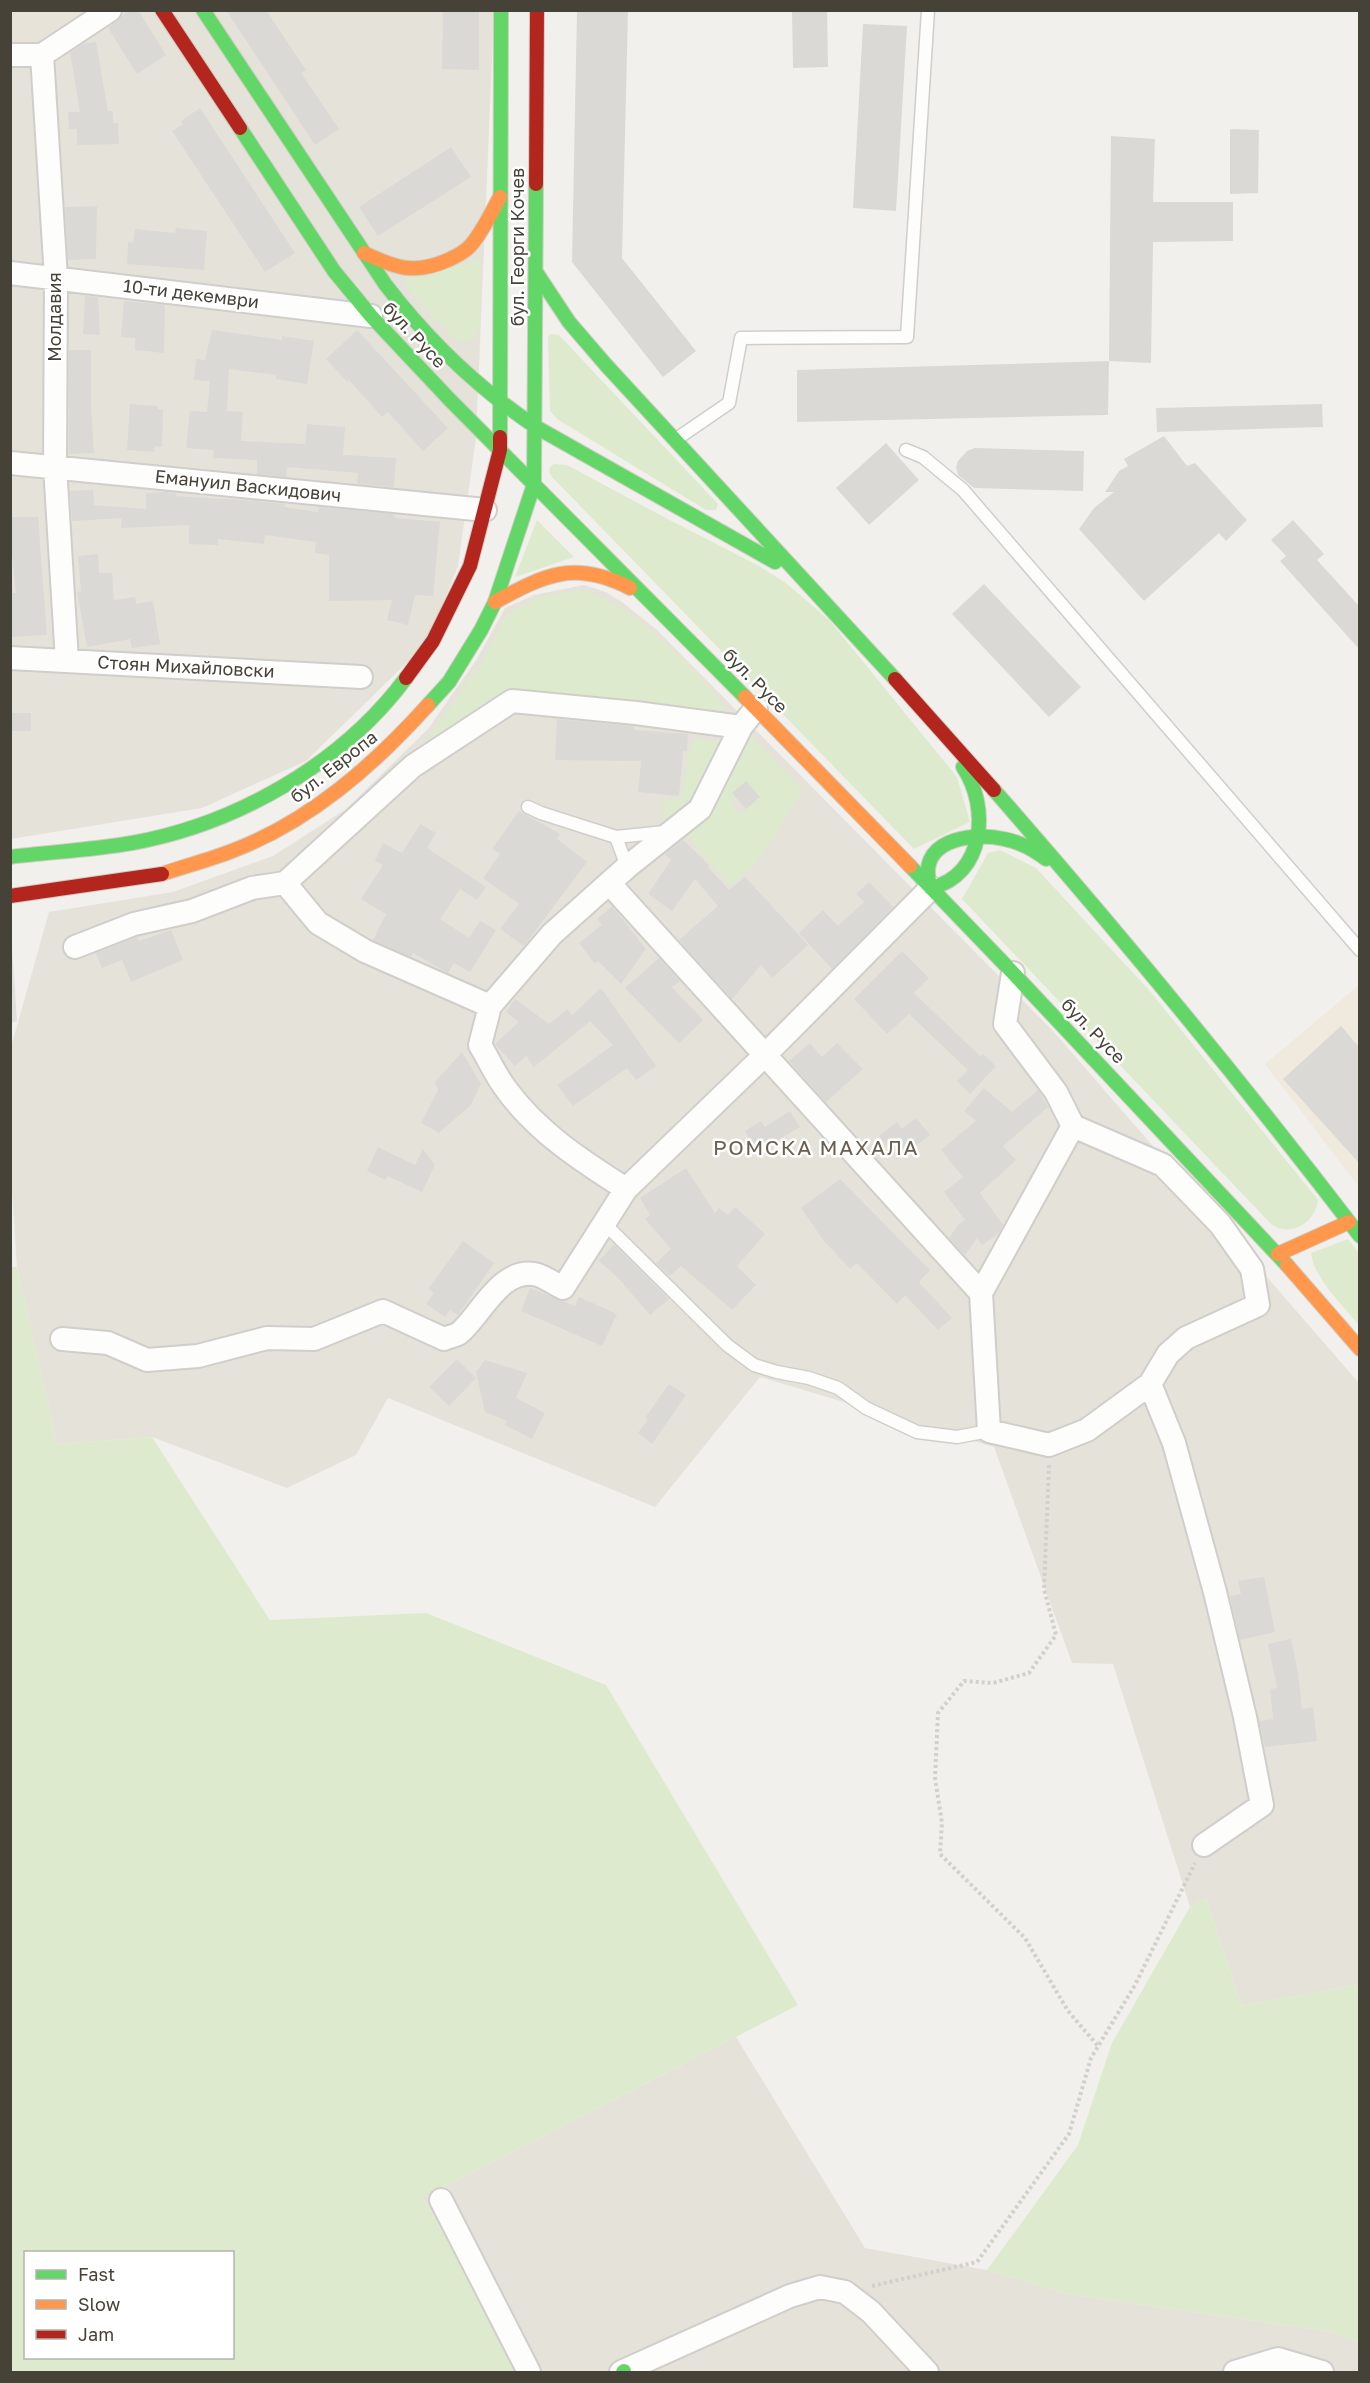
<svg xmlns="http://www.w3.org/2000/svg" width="1370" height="2383" viewBox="0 0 1370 2383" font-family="'Golos Text',sans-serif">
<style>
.residential{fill:#e5e2da}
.commercial{fill:#f0e9dd}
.education{fill:#e8e3d8}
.green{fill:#deeace;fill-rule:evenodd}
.parking{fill:#e1dfdc}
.building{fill:#dbd9d5}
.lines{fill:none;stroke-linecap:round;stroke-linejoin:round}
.lane-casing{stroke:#d0ceca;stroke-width:15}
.street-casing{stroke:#d0ceca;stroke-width:26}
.fast-casing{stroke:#d0cdc3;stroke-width:16}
.slow-casing{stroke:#d0cdc3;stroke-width:16}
.jam-casing{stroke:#d0cdc3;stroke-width:16}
.path{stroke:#d2d0cb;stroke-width:4;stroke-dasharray:3 3;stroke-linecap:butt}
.lane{stroke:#fdfdfc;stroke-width:12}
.street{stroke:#fdfdfc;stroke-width:22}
.fast{stroke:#63d668;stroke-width:14}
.slow{stroke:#ff974d;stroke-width:14}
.jam{stroke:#b3261e;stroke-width:14}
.labels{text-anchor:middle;stroke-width:5;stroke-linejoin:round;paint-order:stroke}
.street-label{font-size:18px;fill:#474238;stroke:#fff}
.quarter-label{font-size:21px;letter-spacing:1.5px;fill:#696050;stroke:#fff}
</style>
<rect width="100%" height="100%" fill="#f2f0ec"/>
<path class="residential" d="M11 11H494L476 438 458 566 428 642 306 761 202 808 11 839Z
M584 585 606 592 622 602 657 630 1053 1031 1359 1383V1984L1242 2006 1206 1898 1190 1907 1113 1664 1072 1663 994 1447 760 1377 655 1507 388 1398 356 1455 287 1488 152 1437 57 1444 17 1267 10 1159 11 1047 49 912 173 892 273 856 346 809 428 729 477 659 505 608 534 595Z
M736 2037 865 2248 987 2270 1067 2294 1327 2331 1359 2342V2372H524L423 2198Z"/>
<path class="commercial" d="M1359 985V1187L1265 1064Z"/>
<path class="education" d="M11 11H110L42 55H11Z"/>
<path class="green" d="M480 258V329L473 338 465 342 452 338 401 281Z
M551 334 559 335 718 504 716 510H706L557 419 550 411 548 337Z
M554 464 567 465 662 516 759 566 786 583 830 621 957 777 970 822 914 849 552 477 549 472 550 467Z
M537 520 574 557 515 577Z
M583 590C594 595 606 599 617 606 649 624 707 677 725 709L721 717 519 693 413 759 481 664 506 615 537 598Z
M751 735 803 790 775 836 752 868 730 886 686 834 663 821V800L680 799 693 738 715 741ZM746 781 760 797 740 815 731 805 737 799 732 793Z
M1000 850 1036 868 1149 990 1318 1200C1316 1223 1289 1239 1270 1223L962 899 988 853Z
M1348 1239 1359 1253V1325C1344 1307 1313 1277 1311 1253Z
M10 1267H17L57 1444 152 1437 270 1620 426 1613 606 1685 798 2005 423 2198 524 2372H11ZM26 2252H232V2358H26Z
M1206 1898 1242 2006 1359 1984V2342L1327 2331 1067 2294 987 2270 1078 2145 1112 2043 1190 1907Z"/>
<path class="parking" d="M11 932 17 1021 11 1023H10Z"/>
<path class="building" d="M129 10H138L166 55 137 74 108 28Z
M226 10H266L306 70 301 73 339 129 315 145Z
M443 10H479V70L442 69Z
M577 10H628L622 258 696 351 663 377 572 262Z
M792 10H827L828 67 793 68Z
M863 24 907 26 896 211 853 208Z
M96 42 108 111H113V123H118L119 144 77 145V129H69L68 112H80L70 53 83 44Z
M200 108 295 253 265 272 172 131 183 124 181 121Z
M1230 129 1259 130 1258 193 1230 194Z
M1111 136 1155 139 1153 202H1233V241L1153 242 1151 363 1109 361Z
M451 147 471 177 378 236 359 207Z
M97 206 96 259 68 260 65 207Z
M176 228 207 231 204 270 127 264 128 242 133 243 135 229 175 233Z
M85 296 98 297 100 335 83 334Z
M124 301 165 305 164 353 135 350V338L121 337Z
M212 330 282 340V336L314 341 307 384 276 379V375L229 369 227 411 243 412 241 441 305 444 307 424 345 427 343 455 396 458 394 487 357 484 358 473 287 467 286 477 257 474V460L213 458 214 450 186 448 190 411 207 412 210 381 194 380 196 359 205 360Z
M357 330 448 428 423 451 388 412 382 417 348 379V383L326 359Z
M69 350H91V406L94 453 69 454Z
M1109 361 1108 415 797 422V370Z
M130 404 158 406V409L163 410 162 447 155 446 154 452 127 450Z
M1322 404 1323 427 1157 432 1156 408Z
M1164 436 1187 466 1195 463 1247 520 1226 541 1219 533 1144 601 1079 529 1094 508 1114 492H1105L1119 471 1128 466 1124 459Z
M886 443 919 480 869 525 836 488Z
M975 448 1084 451 1083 491 974 488 958 475 956 467 958 461 967 451Z
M93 490 94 505 146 509V493L166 492 176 493V496L255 501 285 504 284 507 318 512 319 507 393 514 396 518 440 522 433 596 415 595 408 625 387 620 392 600 329 601V555L315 553 316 542 265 535 264 544 218 539V545L189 544V525L121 528 122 518 72 521 70 491Z
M10 517H38L47 635 10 637V593H16L12 553H10Z
M1293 520 1324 554 1317 560 1359 606V649L1280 561 1286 556 1271 540Z
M98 554 99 573H112L114 600 135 597 136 604 153 601 160 644 132 648 130 639 87 647 77 592 81 591 78 556Z
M984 584 1081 687 1049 717 952 614Z
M10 713H31V731H10Z
M557 719 634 726V730L688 734 687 751H683L679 796 638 792 641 761 555 760Z
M746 781 760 797 746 809 732 793Z
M519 811 560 834 557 839 587 862 524 946 500 929 519 904 483 878 500 854 492 849Z
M420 824 436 833 427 848 486 887 477 900 460 889 440 919 469 938 480 921 496 930 470 972 454 963 448 973 413 953 411 957 373 940 386 914 361 899 383 865 375 861 383 843 402 853Z
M683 840 710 866 708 867 729 890 745 877 808 945 772 978 761 965 732 999 679 940 718 906 695 879 672 911 648 894 671 860 665 854Z
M869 882 893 907 832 969 799 933 823 910 838 926 864 902 856 894Z
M612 906 646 949 621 984 598 961 595 964 579 943 602 925 597 919Z
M171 930 183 960 131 982 122 960 102 968 96 953 137 937 139 941Z
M902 951 929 978 914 993 980 1056 983 1054 996 1066 970 1094 957 1081 968 1070 909 1014 887 1034 854 999Z
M659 958 680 981 672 987 703 1020 679 1043 625 988Z
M601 988 656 1066 636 1080 627 1068 573 1106 557 1085 613 1045 590 1021 534 1067 526 1056 515 1066 495 1044 519 1022 506 1012 515 999 549 1024 567 1009 572 1015Z
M1341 1026 1359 1047V1163L1283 1079Z
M810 1043 822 1057 837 1043 863 1069 826 1102 789 1061Z
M462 1052 481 1084 471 1105 439 1133 421 1123 438 1090 435 1082Z
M984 1088 1012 1112 1038 1090 1048 1107 1003 1146 1016 1160 980 1193 1003 1225 998 1234 982 1245 977 1238 965 1255 949 1238 959 1224 965 1220 944 1192 963 1177 941 1150 976 1121 964 1111Z
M790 1111 800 1127 758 1152 745 1131 761 1121 765 1127Z
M916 1118 930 1135 898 1159 879 1136 897 1122 902 1129Z
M378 1147 415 1165 423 1149 435 1165 422 1192 388 1176 385 1180 367 1171Z
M686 1168 715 1213 719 1208 728 1215 735 1207 765 1234 737 1266 756 1285 732 1310 681 1266 670 1276 656 1263 671 1249 645 1219 650 1215 640 1198Z
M840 1179 930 1270 919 1282 952 1318 938 1330 905 1295 897 1304 857 1263 850 1269 824 1241 801 1208Z
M463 1241 494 1263 458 1315 450 1310 445 1317 426 1304 434 1293 428 1289Z
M614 1244 669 1299 650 1315 618 1278 599 1261Z
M530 1288 575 1306 579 1297 617 1314 602 1346 521 1311Z
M457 1359 476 1378 449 1406 429 1387Z
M485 1360 527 1373 516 1398 545 1413 532 1439 505 1425 507 1421 485 1412 476 1372Z
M669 1384 686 1395 652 1444 638 1433 648 1419 645 1418Z
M1264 1577 1275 1632 1240 1640 1230 1596 1241 1594 1238 1581Z
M1291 1639 1298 1672 1302 1709 1313 1707 1317 1741 1265 1747 1259 1721 1273 1719 1270 1689 1277 1688 1268 1644Z"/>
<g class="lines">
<defs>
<path id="lane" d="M675 440 729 403 741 338 907 337 928 10
M906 450 923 457 963 490 1360 950
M528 807 541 813 616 837 627 867
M616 837 665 832
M605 1224 727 1345 754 1365 777 1372 809 1378 838 1388 866 1408 917 1432 957 1437 989 1431"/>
<path id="street" d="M10 55H42
M10 273 371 316
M10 463 485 510
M10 658 361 677
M67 661 55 466 56 278 42 55 110 10
M285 883 413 766 512 701 636 713 741 727
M609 883 981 1293
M75 947 134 924 192 911 252 888 285 883 318 923 365 951 490 1006
M1013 973 1005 1024 1056 1092 1073 1126 1163 1165 1220 1224 1252 1269 1258 1305 1186 1338 1168 1354 1150 1384 1174 1443 1215 1592 1245 1717 1262 1805 1204 1845
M1073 1126 981 1293 989 1431 1049 1445 1087 1430 1150 1384
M626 1189C582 1161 537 1132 506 1089 496 1076 489 1060 480 1045L490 1006 552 934 627 867 700 809 741 727 756 708
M62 1339 108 1343 147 1360 198 1356 267 1338 314 1339 383 1311 444 1339C448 1337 454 1336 458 1334 479 1319 501 1264 538 1275 546 1278 555 1284 563 1288L626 1189 764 1056 931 888
M441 2200 529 2372
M621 2372 790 2296 820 2287 845 2292 871 2312 927 2372
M1235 2372 1278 2359 1322 2372"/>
<path id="fast" d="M203 10 385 284C427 339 479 389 536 427L775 562
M240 128 334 271 371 316 450 400 745 697
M536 272 569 322 606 365 895 679
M500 437 501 10
M428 705 449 682 481 630 495 602 534 484 536 184
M963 767C990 807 985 875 931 888 914 841 970 831 1004 839 1020 842 1033 849 1046 859
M994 790C1121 935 1243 1083 1360 1236
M10 857C50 852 92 850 132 843 237 824 342 764 406 678
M910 866 1013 973 1287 1265
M623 2372 624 2371"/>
<path id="slow" d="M364 253C396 268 414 275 448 260 457 256 465 252 471 245 483 231 491 213 500 197
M495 602C546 574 575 560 630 588
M745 697 910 866
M162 874C185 866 209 860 232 851 309 822 373 766 428 705
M1278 1254 1349 1222
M1287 1265 1360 1349"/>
<path id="jam" d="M162 10 240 128
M536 184 537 10
M406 678 433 641 470 566 500 450V437
M895 679 994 790
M10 896 162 874"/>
</defs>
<use href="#lane" class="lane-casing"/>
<use href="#street" class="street-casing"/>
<use href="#fast" class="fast-casing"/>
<use href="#slow" class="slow-casing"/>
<use href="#jam" class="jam-casing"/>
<path class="path" d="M1049 1465 1044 1589 1056 1635 1029 1673 993 1683 964 1681 938 1713 935 1778 942 1823 940 1854 1025 1938 1068 2011 1098 2046
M872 2286 977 2262 1069 2134 1091 2058 1135 1985 1195 1863"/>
<use href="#lane" class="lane"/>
<use href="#street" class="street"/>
<use href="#fast" class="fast"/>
<use href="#slow" class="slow"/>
<use href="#jam" class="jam"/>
</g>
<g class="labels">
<g class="street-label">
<text transform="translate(518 247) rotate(-90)" y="6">бул. Георги Кочев</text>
<text transform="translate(191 294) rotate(7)" y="6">10-ти декември</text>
<text transform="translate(55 317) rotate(-90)" y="6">Молдавия</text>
<text transform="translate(414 335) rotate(47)" y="6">бул. Русе</text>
<text transform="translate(248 486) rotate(6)" y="6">Емануил Васкидович</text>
<text transform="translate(186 667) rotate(3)" y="6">Стоян Михайловски</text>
<text transform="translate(755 681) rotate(45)" y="6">бул. Русе</text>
<text transform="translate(334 767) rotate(-38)" y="6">бул. Европа</text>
<text transform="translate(1093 1031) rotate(46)" y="6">бул. Русе</text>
</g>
<g class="quarter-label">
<text x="816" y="1155">РОМСКА МАХАЛА</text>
</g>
</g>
<rect width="1370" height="2383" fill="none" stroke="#474238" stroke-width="24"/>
<rect x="24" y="2251" width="210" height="108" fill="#ffffff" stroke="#b5b3af" stroke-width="1.5"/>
<rect x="36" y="2270" width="30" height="9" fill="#63d668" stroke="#b5b3af" stroke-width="1.5"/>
<text x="78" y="2281" font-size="18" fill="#474238">Fast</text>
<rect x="36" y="2300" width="30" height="9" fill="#ff974d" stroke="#b5b3af" stroke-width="1.5"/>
<text x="78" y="2311" font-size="18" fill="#474238">Slow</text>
<rect x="36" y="2330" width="30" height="9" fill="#b3261e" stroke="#b5b3af" stroke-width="1.5"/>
<text x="78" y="2341" font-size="18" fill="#474238">Jam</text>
</svg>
